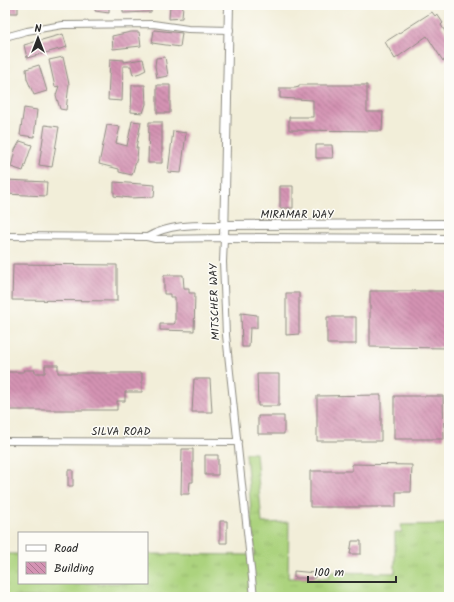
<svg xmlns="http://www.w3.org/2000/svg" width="454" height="602" viewBox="0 0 454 602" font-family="Kalam,sans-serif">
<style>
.grass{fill:url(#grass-tufts);stroke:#6c7f54}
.building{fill:url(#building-back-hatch)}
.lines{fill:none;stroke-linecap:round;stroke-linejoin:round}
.minor-casing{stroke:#8e8c82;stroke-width:8}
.major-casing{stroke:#8e8c82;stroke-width:10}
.minor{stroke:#fff;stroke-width:6}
.major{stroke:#fff;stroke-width:8}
.labels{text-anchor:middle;stroke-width:3;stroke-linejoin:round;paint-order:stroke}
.street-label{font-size:11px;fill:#2b2b2b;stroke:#fdfcf7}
</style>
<defs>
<pattern id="grass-tufts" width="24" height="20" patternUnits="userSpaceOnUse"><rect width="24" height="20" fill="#acd37e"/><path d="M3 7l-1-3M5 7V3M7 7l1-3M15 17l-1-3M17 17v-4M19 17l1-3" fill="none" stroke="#94b56d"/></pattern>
<pattern id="building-back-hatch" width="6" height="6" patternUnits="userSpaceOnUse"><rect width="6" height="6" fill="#d493b3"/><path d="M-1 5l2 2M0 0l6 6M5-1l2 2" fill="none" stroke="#ac7892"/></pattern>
</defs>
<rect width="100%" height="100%" fill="#fdfcf7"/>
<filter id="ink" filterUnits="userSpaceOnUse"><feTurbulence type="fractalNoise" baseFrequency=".025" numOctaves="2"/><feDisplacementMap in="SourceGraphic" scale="8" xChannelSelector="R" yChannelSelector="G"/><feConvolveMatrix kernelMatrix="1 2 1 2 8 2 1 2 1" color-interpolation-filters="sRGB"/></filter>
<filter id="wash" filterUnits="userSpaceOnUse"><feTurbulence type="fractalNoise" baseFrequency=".012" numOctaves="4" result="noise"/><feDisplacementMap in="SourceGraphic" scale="16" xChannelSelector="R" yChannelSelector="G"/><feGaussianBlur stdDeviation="0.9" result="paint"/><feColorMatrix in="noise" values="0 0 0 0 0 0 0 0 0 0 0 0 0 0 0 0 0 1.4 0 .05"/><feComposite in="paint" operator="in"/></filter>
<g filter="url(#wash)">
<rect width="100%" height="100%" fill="#f2eed9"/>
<path class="grass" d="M246 453H256L262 523 289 522 288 578H329L328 572 395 573V532H402L401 525 449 524V597H5V554H19V583H147V554L255 555Z"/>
<g id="blocks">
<path class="building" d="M5 5H18V13H5Z
M96 5H109V13L95 11Z
M123 5H151V12L123 13Z
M170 5H183L182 18 169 19Z
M432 12 435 16 437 14 443 23 441 25 449 38V57L443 61 427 36 395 59 385 42Z
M154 30 182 33 180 47 152 43Z
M131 32H139L141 46 113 49 112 36Z
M63 34 67 47 27 58 24 45Z
M63 57 69 84 66 110 60 109 56 95 59 86 55 87 49 60Z
M165 57 168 76 157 78 155 66 156 58Z
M110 59 124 60V62L143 59 146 70 140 73 133 75 131 66H123L122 101 108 100Z
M39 65 47 91 34 95 27 79 26 69Z
M132 85H145L146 104 143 113 131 112Z
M157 85H170V113H157Z
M299 85H367V112H383L382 131 289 130V117H313V100L280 98V88H295L299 87Z
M24 108 37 110 34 137 20 135Z
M132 121 141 122 136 148H138L137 158 132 175 119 172V169L99 164 107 125 120 127 116 143 127 146Z
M149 122H162V163H148Z
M45 125 59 127 52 167 39 165Z
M173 131 186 133 181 173 168 172Z
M20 141 32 145 23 171 11 167 15 150Z
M316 145H332L333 158H316Z
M6 180 47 182 46 196 6 194Z
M114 182 155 185 154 197 130 198 114 196Z
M280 186H293V208H280Z
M13 264 117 265V301L12 300Z
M164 275H183L184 288H189V293H195L194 331 160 330V324H174L175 323V297H170V294H164Z
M370 291H449V348L370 347Z
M286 293H299V334L286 335Z
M241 313 257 315V328H250L249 347H242Z
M327 317H356V344H327Z
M45 365H58V373H142V392H125V401H117V410H5V372H24V370H35V373H45Z
M257 374H279V406H258Z
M194 379H210L212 412H192Z
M381 395V441H317V396Z
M394 396H443L444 439H394Z
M258 416H284V434H258Z
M182 449H193V482H190L189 494H181Z
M205 455H218V475H205Z
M352 464 412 465 411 492H396V507H310V471H352Z
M68 470H73V486H68Z
M220 521H227V543H220Z
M352 541H361V554H350Z
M294 571 315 573V578H294Z"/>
</g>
</g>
<g filter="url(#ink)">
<use href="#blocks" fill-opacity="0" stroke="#8e8c82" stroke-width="1"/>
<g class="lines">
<defs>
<path id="minor" d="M5 37 27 31 63 25 153 24 188 29 230 30
M5 236 147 237 155 239 224 238 223 262 226 335 254 597
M147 237C171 223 199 225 225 225
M5 441 238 442"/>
<path id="major" d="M229 5 224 238 449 239
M225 225 449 224"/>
</defs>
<use href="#minor" class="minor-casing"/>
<use href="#major" class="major-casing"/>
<use href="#minor" class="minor"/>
<use href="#major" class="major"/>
</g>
</g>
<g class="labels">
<g class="street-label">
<text x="297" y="218">MIRAMAR WAY</text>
<text transform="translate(214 302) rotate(-92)" y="4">MITSCHER WAY</text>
<text x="121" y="435">SILVA ROAD</text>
</g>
</g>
<rect width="454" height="602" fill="none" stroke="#fdfcf7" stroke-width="20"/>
<rect x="18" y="532" width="130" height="52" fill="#fdfcf7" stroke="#a9a8a5"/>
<rect x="26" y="545" width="20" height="6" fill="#ffffff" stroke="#a9a8a5"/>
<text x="54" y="552" font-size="12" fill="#2b2b2b">Road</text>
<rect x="26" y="562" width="20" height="12" fill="url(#building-back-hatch)" stroke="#a9a8a5"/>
<text x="54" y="572" font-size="12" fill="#2b2b2b">Building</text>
<g transform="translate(38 38)" stroke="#fdfcf7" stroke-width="3" paint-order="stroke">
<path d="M0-3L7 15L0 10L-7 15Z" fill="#2b2b2b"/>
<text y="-6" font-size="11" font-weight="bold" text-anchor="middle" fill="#2b2b2b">N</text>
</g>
<path d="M308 576v6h88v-6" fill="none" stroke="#2b2b2b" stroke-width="2"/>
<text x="314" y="576" font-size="12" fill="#2b2b2b" stroke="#fdfcf7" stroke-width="3" paint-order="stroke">100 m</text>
</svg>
